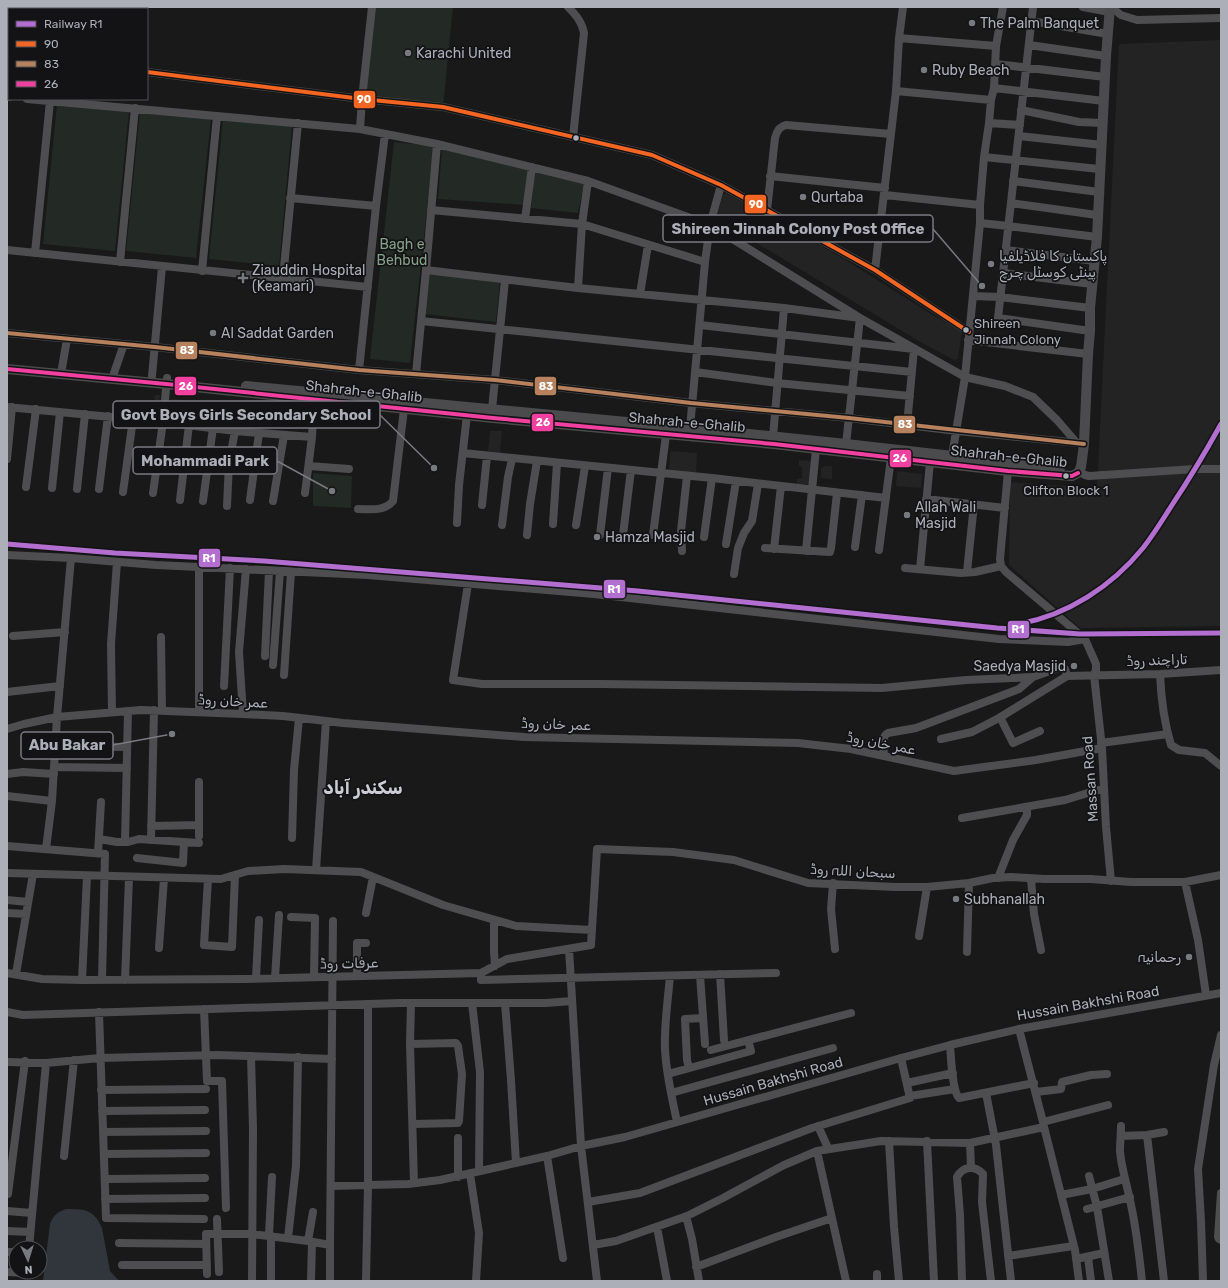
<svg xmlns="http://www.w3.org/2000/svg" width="1228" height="1288" viewBox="0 0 1228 1288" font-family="Rubik,Cairo,sans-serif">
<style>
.built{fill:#232324}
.green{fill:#232924}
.water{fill:#31363d}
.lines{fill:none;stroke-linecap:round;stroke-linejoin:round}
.minor{stroke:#4e4e51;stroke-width:8}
.major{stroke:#4b4b4d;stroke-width:10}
.bus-1-casing{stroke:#131315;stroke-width:7}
.bus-2-casing{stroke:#131315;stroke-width:7}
.bus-3-casing{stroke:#131315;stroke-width:7}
.bus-1{stroke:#f26522;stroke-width:4}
.bus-2{stroke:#b6815c;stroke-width:4}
.bus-3{stroke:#f240a1;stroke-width:4}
.rail-1-casing{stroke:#131315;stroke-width:8}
.rail-1{stroke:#b36fd0;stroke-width:5}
.poi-dot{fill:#797a80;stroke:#131315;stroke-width:1.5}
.bus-dot{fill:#acaeb8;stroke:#131315;stroke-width:1.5}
.labels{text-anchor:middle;stroke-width:3.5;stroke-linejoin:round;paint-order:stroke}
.bus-label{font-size:13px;fill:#acaeb8;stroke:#131315;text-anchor:start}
.poi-label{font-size:14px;fill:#acaeb8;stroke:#131315;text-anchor:start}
.park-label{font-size:14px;fill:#85a18a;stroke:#131315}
.street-label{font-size:14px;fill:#acaeb8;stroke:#131315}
.district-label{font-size:18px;font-weight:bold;fill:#cccdd4;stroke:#131315}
.leader{fill:none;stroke:#797a80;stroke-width:1.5}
.callout-dot{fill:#797a80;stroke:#131315;stroke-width:1.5}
.callout{fill:#131315;stroke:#797a80;stroke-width:1.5}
.callout-label{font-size:15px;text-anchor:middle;font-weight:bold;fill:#acaeb8}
.line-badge{stroke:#131315;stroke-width:1.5}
.badge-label{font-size:11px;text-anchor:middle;font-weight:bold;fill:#fff}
</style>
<rect width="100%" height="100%" fill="#191919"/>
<path class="built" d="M1221 40V626L1080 628 1009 565 1010 482 1097 488 1119 44Z
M726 193 781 223 844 259 934 316 962 330 958 359 954 360 922 343 717 219 722 195Z
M155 395H160L157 419H152Z
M171 399 185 400 182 421 170 420Z
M490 431H502L500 453 488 451Z
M670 451 697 453 696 475 669 473Z
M799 460 812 461 810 484H797V479L802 478V467L799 466Z
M826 466H832V479L821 478V468Z
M897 471 922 474 921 488 896 486Z"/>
<path class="green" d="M372 7H453L443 107 362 99Z
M57 105 129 111 115 251 43 244Z
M140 111 211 118 196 258 126 251Z
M223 119 292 126 279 266 209 259Z
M394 142 434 146 410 363 370 359Z
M442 148 529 167 525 205 438 199Z
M535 166 585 178 578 213 531 208Z
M429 273 500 281 496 322 424 314Z
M313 473 352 476 351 508 313 506Z"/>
<path class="water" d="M66 1209C84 1209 94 1209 102 1228L110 1271 119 1281H43L50 1224C53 1216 57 1212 66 1209Z"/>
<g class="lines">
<path class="minor" d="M568 7C576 15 582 22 584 33L573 137
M1033 7 998 318 1090 331
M1083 7 1110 12
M1111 7 1121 15 1137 20 1221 18
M79 9V7
M1031 21 1108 34
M899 38 996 46
M1029 45 1106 56
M7 60 9 61
M996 64 1105 77
M147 72 362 99 443 107 652 155 721 185 875 270 969 332
M994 88 1104 101
M896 91 991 100
M7 97H9
M27 99 360 129 437 144 588 181 710 225 860 318 965 377 1005 386 1033 397 1057 420 1076 442
M1021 110 1079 122 1103 123
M989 123 1020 125
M360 129 362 99 372 7
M1019 136 1102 145
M437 144 426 270 578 288 784 308 860 318 846 444
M984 157 1099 169
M770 176 885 188
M1013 181 1099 192
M885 195 980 205
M290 198 376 206
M1011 203 1097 215
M431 210 582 224 705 262
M767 210 775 138C777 131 779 127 786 125L891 134
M525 219 532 167
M980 223 1008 226 1097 237
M7 250 368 287
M1006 250 1095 261
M35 253 50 101
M120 262 135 108
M875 270 896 91 899 38 903 7
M202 271 217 116
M1003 273 1092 284
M283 278 298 123
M578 288 582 224 588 181
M640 294 648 245
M973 296 1000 297 1090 308
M421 321 912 372
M700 325 914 349 907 425
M7 333 155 347 359 370 495 380 691 403 849 418 957 431 1079 443
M968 340 1088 354
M62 368 67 339
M359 370 376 206 385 134
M695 372 777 383 910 396
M114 373 124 344
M416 374 426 270
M152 376 162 267
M7 407 163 422 235 431 312 437
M492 409 505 280
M690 428 705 262 710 225 721 185
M773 437 784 308
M463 453 712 478 886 498
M952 456 965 377 980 223V205L984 157 989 123 991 100 994 88 996 46 1003 7
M7 459 12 407
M309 466 349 469
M1008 471 1000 559 1001 566 1006 572 1085 639 1096 664V670L1094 675 1102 748 1106 827 1111 881
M1080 472 1085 475 1089 476 1195 469H1221
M26 487 36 409
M52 488 60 412
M77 489 85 414
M99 489 108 416
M123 492 133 419
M153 493 163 422 167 378
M305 493 312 437 314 394
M926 499 1005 508
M180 500 189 425
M250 500 259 433
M203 501 213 428
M273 501 284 435
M482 505 487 456
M227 506 229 463 235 431
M358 509C370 509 384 512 393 501L404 409
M457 523 459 485 467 415
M553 524 557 463
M502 525 508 477 512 459
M576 525 585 466
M527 535 530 504 537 461
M600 535 608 468
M623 535 631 470
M653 535 666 435
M704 537 712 478
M726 544 736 481
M855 547 862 495
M765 548 830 552 831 548 837 493
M774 549 781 486
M879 550 891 458
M682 551 681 531 687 476
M806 551 816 449
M7 555 71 558 156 565 368 575 594 594 999 639 1068 642 1085 639
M199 567V712
M905 568 961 573 975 572 1001 566
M920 569 930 462
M967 572 974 504
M734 574 738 548 744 533 752 521 758 484
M468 584 453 680 482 684H602L882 688 966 680 1033 677 1061 667 1065 669 1067 676
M13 636 65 632
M161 637 162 711
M265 656 269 571
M273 665 280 571
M1160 674C1161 698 1164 722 1171 745L1179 750 1205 753 1221 766
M284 675 291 572
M224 686 230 568
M7 692 60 686
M112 712 111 644 117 562
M243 714 239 652 246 569
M1000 717 1013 743 1040 731
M7 729 24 724 57 717 141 710 243 714 283 716 343 723 524 737 798 743 851 749 954 771 1036 760 1102 748
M941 739 972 732 999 718 1067 676 1160 674 1221 670
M1101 743 1168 734
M55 746 127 747
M884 756C884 748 880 737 888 733L916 728 1019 689 1033 677
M54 767 127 768
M7 774 23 772 54 774
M199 782V836
M7 796 52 801
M962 818 1065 800 1104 788
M151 826 199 825
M292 838 294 770 299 718
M99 839 117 842H128L139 839 199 843
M151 840 154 710
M125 842 128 711
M7 846 105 854 102 980
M46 849 52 801 57 717 71 558
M98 853 101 802
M137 858 183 863 184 842
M316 870 326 721
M7 873 221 879 248 871 284 869 361 872 443 905 516 926 592 930
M998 878 1013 840 1027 815V807
M208 879 204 945 232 947 235 875
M1031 879 1034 914 1041 950
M1185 882 1198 940 1206 995
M833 883 831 909 835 949
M7 900 28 902
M7 913 26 914
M366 913 373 877
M291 917 315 918 314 977
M494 920V952L495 966
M919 936 927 887
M159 948 164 878
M569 949 581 1146 597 1281
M967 952 969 883
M7 973 42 979 82 980 244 979 481 973 507 959 591 945 597 849 673 852 734 860 808 883 895 887H927L969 883 993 878 1011 877 1044 879H1091L1131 882H1185L1221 875
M481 973V980L776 973
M16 974 33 874
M720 974 724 1040
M700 975 705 1044
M357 976V943H366
M670 976C668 1000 664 1025 665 1049 666 1073 672 1098 677 1122
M256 978 259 920
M275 978 279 915
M82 980 87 876
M125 980 129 877
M411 1003 410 1044 414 1183
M472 1003 480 1072 479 1171
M505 1003 511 1080 516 1163
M204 1009 207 1081H222L226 1208
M7 1012 23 1015 400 1003H546L572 1001
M99 1012 106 1218 204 1219
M1019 1029 1043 1122
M410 1044 456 1043 458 1046 462 1074 459 1121 458 1123 413 1124
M950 1045C951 1056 952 1091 959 1098L1034 1083
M711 1050 851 1013
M251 1056 253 1129 252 1281
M7 1062 46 1063 100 1058 217 1055 332 1059
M689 1068 687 1060 685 1019 703 1018
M668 1074 751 1051 748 1040
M907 1083 953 1073
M101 1090 206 1089
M1036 1092 1061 1089 1062 1082 1091 1075 1107 1074
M671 1093 833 1048
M986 1093 996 1145 1011 1281
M910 1096 955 1089
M102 1111 205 1110
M818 1126 828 1148
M1121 1126C1121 1134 1120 1143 1120 1151 1121 1166 1126 1181 1129 1196 1136 1224 1139 1253 1142 1281
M1044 1127 1075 1250 1079 1281
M103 1132 206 1131
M1147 1135 1164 1281
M1121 1136 1147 1135 1164 1132
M458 1138V1177
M889 1141 894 1227 899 1281
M927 1141 934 1281
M970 1143 971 1167
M817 1151 846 1281
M104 1154 206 1153
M64 1156 74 1060
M547 1156 563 1258
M470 1174 479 1233 476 1281
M1089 1176 1097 1207 1109 1281
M105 1179 205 1178
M331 1186 408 1184 440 1180 547 1156 581 1146 625 1137 901 1058 950 1045 1019 1029 1221 993
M1221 1193 1218 1237 1219 1239 1221 1240
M7 1194H8L25 1061
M1061 1195 1092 1189 1124 1179
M105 1199 205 1198
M588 1202 640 1193 812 1128 910 1098 901 1058
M1087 1209 1130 1197
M7 1211 32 1213
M686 1216 692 1239 699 1281
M217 1219 219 1272
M657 1227 667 1281
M7 1231 30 1232
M269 1235 272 1177
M288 1238 296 1166 298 1057
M308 1241 313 1212
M119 1243 206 1244
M593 1245 616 1241 687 1216 723 1198 784 1165 817 1151 881 1141 970 1143 1044 1127 1043 1122 1108 1105
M29 1248 46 1063
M7 1252H16
M1008 1256 1073 1246
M1088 1257 1091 1281
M1076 1259 1104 1253
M122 1265H207
M696 1267 776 1237 832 1218
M7 1272 26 1273
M207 1274 206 1234H252L308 1241 330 1245
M877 1274V1281
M271 1281V1236
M311 1281 312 1242
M330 1281V1245L333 921
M366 1281 368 1185V1004
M962 1281 960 1215 957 1177C963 1166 975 1165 983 1174L982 1202 991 1281
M1203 1281 1201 1221 1198 1169 1214 1065 1221 1035"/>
<path class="major" d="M7 369 166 384 493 418 774 444 1008 471 1072 476 1078 473
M246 386 690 428 846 444 1060 468
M1078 473 1081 467 1084 444 1088 354 1090 331V308L1097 237 1106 56 1110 7"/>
<defs>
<path id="bus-1" d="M147 72 362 99 443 107 652 155 721 185 875 270 969 332"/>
<path id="bus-2" d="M7 333 155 347 359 370 495 380 691 403 849 418 1084 444"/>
<path id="bus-3" d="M7 369 166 384 493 418 774 444 1008 471 1072 476 1078 473"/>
</defs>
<use href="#bus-1" class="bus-1-casing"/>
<use href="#bus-2" class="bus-2-casing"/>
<use href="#bus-3" class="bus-3-casing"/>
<use href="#bus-1" class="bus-1"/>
<use href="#bus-2" class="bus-2"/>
<use href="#bus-3" class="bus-3"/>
<defs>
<path id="rail-1" d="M7 544 115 553 264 561 638 591 997 628 1080 634 1221 633
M1019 624C1068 615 1112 586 1143 548 1154 534 1163 519 1172 505 1190 478 1206 451 1221 424"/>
</defs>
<use href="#rail-1" class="rail-1-casing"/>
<use href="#rail-1" class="rail-1"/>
</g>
<g class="poi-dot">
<circle cx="972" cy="23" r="4"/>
<circle cx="408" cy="53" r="4"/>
<circle cx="924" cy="70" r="4"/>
<circle cx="803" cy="197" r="4"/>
<circle cx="991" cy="264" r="4"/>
<path d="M241 272h4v4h4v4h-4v4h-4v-4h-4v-4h4z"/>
<circle cx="213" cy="333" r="4"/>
<circle cx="907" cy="515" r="4"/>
<circle cx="597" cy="537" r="4"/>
<circle cx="1074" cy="666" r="4"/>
<circle cx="956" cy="899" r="4"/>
<circle cx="1189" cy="957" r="4"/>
</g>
<g class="bus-dot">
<circle cx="576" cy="138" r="3.5"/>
<circle cx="966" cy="330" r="3.5"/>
<circle cx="1066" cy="476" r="3.5"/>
</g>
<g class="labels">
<g class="bus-label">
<text x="974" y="328">Shireen<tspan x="974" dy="16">Jinnah Colony</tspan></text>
<text x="1066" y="495" text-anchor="middle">Clifton Block 1</text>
</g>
<g class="poi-label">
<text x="980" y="28">The Palm Banquet</text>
<text x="416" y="58">Karachi United</text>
<text x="932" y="75">Ruby Beach</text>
<text x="811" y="202">Qurtaba</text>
<text x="999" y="261">پاکستان کا فلاڈیلفیا<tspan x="999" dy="16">پینٹی کوسٹل چرچ</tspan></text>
<text x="252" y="275">Ziauddin Hospital<tspan x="252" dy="16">(Keamari)</tspan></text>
<text x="221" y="338">Al Saddat Garden</text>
<text x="915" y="512">Allah Wali<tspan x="915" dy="16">Masjid</tspan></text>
<text x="605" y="542">Hamza Masjid</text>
<text x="1066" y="671" text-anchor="end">Saedya Masjid</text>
<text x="964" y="904">Subhanallah</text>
<text x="1181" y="962" text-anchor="end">رحمانیہ</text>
</g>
<g class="park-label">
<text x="402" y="249">Bagh e<tspan x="402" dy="16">Behbud</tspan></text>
</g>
<g class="street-label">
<text transform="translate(364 391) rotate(6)" y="5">Shahrah-e-Ghalib</text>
<text transform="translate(687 422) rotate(5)" y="5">Shahrah-e-Ghalib</text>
<text transform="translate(1009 456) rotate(6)" y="5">Shahrah-e-Ghalib</text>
<text transform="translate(1157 660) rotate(-2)" y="5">تاراچند روڈ</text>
<text transform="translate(233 701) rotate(3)" y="5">عمر خان روڈ</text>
<text transform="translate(556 724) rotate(2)" y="5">عمر خان روڈ</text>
<text transform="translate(881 743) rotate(11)" y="5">عمر خان روڈ</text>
<text transform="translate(1090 779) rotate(-94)" y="5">Massan Road</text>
<text transform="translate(853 871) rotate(3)" y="5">سبحان اللہ روڈ</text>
<text transform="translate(349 963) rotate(-1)" y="5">عرفات روڈ</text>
<text transform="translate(1088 1003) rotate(-10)" y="5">Hussain Bakhshi Road</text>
<text transform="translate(773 1081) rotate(-16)" y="5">Hussain Bakhshi Road</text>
</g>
<g class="district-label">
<text x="363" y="794">سکندر آباد</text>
</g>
</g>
<path class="leader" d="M982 286L933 229M434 468L380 415M332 491L277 461M172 734L113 745"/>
<g class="callout-dot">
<circle cx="982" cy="286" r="4"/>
<circle cx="434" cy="468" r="4"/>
<circle cx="332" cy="491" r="4"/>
<circle cx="172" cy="734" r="4"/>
</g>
<g class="callout">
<rect x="663" y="215" width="270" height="27" rx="4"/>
<rect x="113" y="401" width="267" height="27" rx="4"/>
<rect x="133" y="447" width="144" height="27" rx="4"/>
<rect x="21" y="732" width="92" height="27" rx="4"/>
</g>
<g class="callout-label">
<text x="798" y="234">Shireen Jinnah Colony Post Office</text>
<text x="246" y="420">Govt Boys Girls Secondary School</text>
<text x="205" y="466">Mohammadi Park</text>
<text x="67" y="750">Abu Bakar</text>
</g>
<g class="line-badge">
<rect x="353" y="90" width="23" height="19" rx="4" fill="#f26522"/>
<rect x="744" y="194" width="23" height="20" rx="4" fill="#f26522"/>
<rect x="175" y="341" width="23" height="19" rx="4" fill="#b6815c"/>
<rect x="534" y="376" width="23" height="20" rx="4" fill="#b6815c"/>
<rect x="174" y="376" width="23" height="20" rx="4" fill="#f240a1"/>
<rect x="531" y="413" width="23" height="19" rx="4" fill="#f240a1"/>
<rect x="893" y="415" width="23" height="19" rx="4" fill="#b6815c"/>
<rect x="889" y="449" width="23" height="19" rx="4" fill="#f240a1"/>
<rect x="198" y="548" width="23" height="20" rx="4" fill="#b36fd0"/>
<rect x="603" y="579" width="23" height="20" rx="4" fill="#b36fd0"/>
<rect x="1007" y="620" width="23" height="19" rx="4" fill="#b36fd0"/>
</g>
<g class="badge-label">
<text x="364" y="103">90</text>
<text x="756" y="208">90</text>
<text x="187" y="354">83</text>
<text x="546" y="390">83</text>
<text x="186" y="390">26</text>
<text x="543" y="426">26</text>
<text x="905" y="428">83</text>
<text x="900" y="462">26</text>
<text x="209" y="562">R1</text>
<text x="614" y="593">R1</text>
<text x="1018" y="633">R1</text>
</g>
<rect width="1228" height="1288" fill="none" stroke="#acaeb8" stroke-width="16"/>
<rect x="8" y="8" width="140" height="92" fill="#131315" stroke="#505156"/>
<rect x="16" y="21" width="20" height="6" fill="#b36fd0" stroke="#505156"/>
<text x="44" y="28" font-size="12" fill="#acaeb8">Railway R1</text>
<rect x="16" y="41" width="20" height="6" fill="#f26522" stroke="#505156"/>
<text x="44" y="48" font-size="12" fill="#acaeb8">90</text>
<rect x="16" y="61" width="20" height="6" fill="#b6815c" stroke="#505156"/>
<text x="44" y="68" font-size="12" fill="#acaeb8">83</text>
<rect x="16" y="81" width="20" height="6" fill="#f240a1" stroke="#505156"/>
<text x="44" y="88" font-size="12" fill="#acaeb8">26</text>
<g transform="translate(28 1260) rotate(176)"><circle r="19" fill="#131315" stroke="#505156"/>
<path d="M0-3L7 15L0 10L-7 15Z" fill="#797a80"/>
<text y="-6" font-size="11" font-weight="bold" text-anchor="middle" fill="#acaeb8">N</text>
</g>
</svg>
